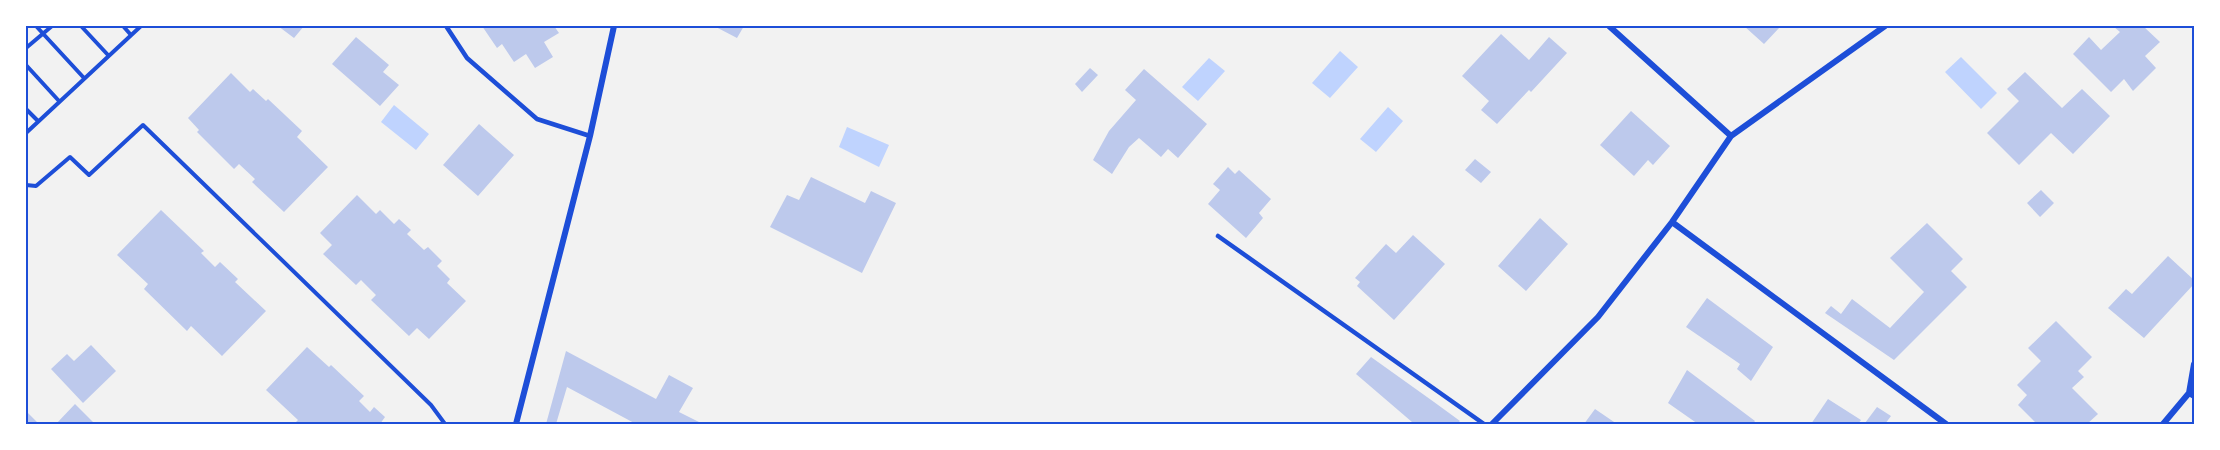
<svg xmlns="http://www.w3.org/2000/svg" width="2220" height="450" viewBox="0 0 2220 450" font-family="Spectral,serif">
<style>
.water{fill:#bfd3fe}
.building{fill:#bdc9ec}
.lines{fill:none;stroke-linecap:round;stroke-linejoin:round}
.path{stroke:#1d4ed8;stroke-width:4}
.service{stroke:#1d4ed8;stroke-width:4.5}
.minor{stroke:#1d4ed8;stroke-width:6}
.neatline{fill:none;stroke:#1d4ed8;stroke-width:2}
</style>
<rect width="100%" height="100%" fill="#f2f2f2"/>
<path class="water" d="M1340 51 1358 67 1330 98 1312 83Z
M1961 57 1997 93 1981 109 1945 72Z
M1209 58 1225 71 1198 101 1182 87Z
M394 105 429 134 416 150 381 122Z
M1388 107 1403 121 1376 152 1360 139Z
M847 127 889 145 879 167 839 147Z"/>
<path class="building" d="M278 26H304L294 38Z
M482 26H554L559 33 544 42 553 57 535 68 526 54 514 62 502 44 497 48Z
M714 26H744L737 38Z
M1744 26H1781L1764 44Z
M2113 26H2143L2160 42 2145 56 2156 68 2133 91 2124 79 2111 92 2073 54 2089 37 2101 50 2120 32Z
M1501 34 1529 60 1549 37 1567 53 1531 92 1529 90 1497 124 1481 110 1489 101 1462 76Z
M356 37 389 65 383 72 399 85 380 106 332 64Z
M1090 68 1098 75 1082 92 1075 84Z
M1144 69 1207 124 1178 158 1168 149 1161 157 1139 138 1129 147 1112 174 1093 160 1109 131 1136 100 1125 90Z
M2025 72 2062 108 2082 89 2110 116 2073 154 2051 133 2019 165 1987 133 2019 101 2007 89Z
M231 73 250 92 253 89 266 101 268 99 302 131 297 137 328 167 284 212 252 182 255 179 239 164 234 169 197 132 199 130 188 118Z
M1631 111 1670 146 1653 165 1648 160 1634 176 1600 145Z
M479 124 514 155 478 196 443 165Z
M1475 159 1491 172 1481 183 1465 170Z
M1228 167 1235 174 1239 170 1271 199 1259 213 1263 218 1246 238 1208 204 1220 190 1213 184Z
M811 177 865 203 871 191 896 203 862 273 770 227 787 195 799 200Z
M2041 190 2054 203 2040 217 2027 203Z
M357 195 376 214 380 210 394 224 399 219 411 230 407 234 424 250 428 247 442 261 437 266 450 279 447 283 466 301 429 339 417 328 409 336 371 300 376 295 361 280 356 285 323 254 332 245 320 233Z
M161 210 204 251 201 253 215 267 220 262 238 279 235 282 266 311 222 356 191 326 187 331 144 289 148 284 117 255Z
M1540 218 1568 244 1526 291 1498 266Z
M1927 223 1963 259 1951 271 1967 287 1894 360 1825 313 1831 306 1841 314 1852 299 1890 328 1924 292 1890 258Z
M1413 235 1445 264 1394 320 1357 286 1360 282 1355 278 1386 244 1396 253Z
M2168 256 2194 280V284L2144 338 2108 308 2126 289 2132 294Z
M1707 298 1773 347 1751 381 1737 369 1740 364 1686 327Z
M2056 321 2092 357 2078 371 2084 377 2072 388 2098 414 2087 424H2037L2018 405 2027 395 2017 385 2041 361 2028 348Z
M91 345 116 371 83 403 51 369 67 354 74 361Z
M307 347 329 367 331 365 364 396 359 401 370 412 374 407 385 417 380 424H294L298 420 266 390Z
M566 351 656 399 669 375 693 388 679 412 703 424H636L567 387 556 424H546Z
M1371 357 1434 402 1460 421 1457 424H1410L1412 422 1356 374Z
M1687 370 1755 421 1753 424H1698L1668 403Z
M1828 399 1861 420 1858 424H1811Z
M75 404 95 424H56Z
M1877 407 1891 416 1885 424H1867L1865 423Z
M1595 409 1617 424H1584Z
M26 411 39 424H26Z"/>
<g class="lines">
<path class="path" d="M36 26 84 78
M81 26 108 55
M123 26 131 35
M26 48 52 26
M26 65 59 101
M26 109 38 121
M26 133 141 26
M26 185 36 186 70 157 89 175 143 125 431 405 445 424"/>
<path class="service" d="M446 26 467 58 537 119 590 136
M1218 236 1484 424"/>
<path class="minor" d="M1609 26 1731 136
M1672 222 1946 424
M2194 364 2189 393 2194 396
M516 424 590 136 614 26
M1492 424 1598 317 1672 222 1731 136 1885 26
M2163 424 2189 393"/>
</g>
<rect width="2220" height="450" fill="none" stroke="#ffffff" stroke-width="54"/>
<rect x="27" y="27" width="2166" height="396" class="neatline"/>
</svg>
